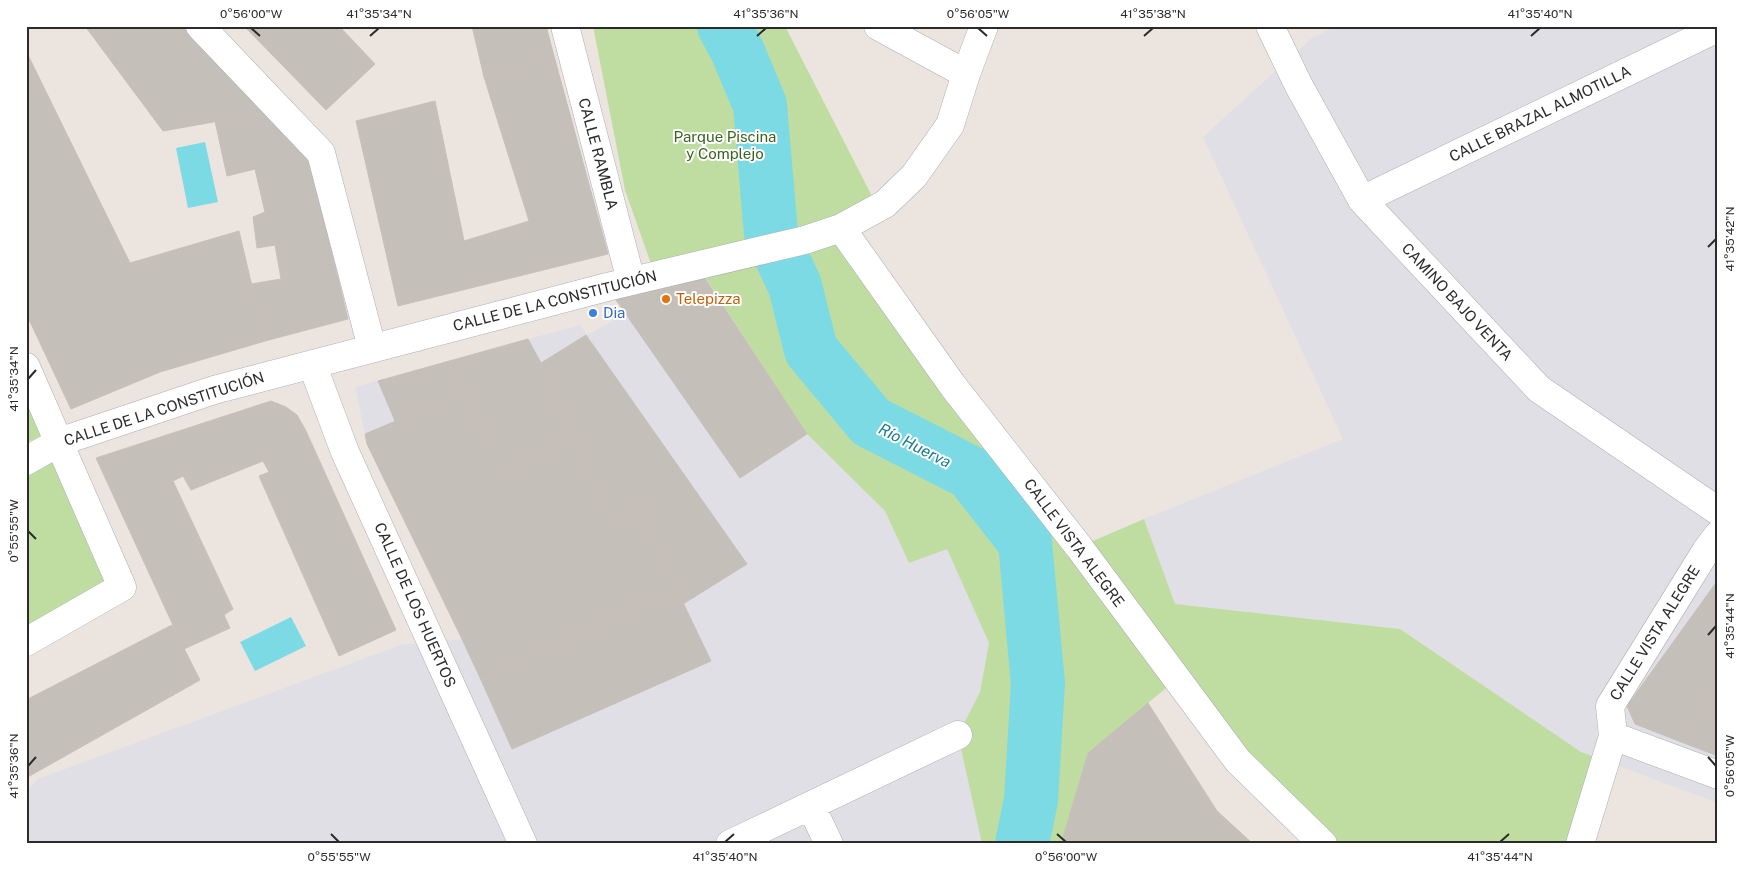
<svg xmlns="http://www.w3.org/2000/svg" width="1744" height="870" viewBox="0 0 1744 870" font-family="'Public Sans',sans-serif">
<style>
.industrial{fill:#dfdfe5}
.green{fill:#bfdda1}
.water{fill:#7cdae4}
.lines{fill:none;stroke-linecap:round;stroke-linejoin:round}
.river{stroke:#7cdae4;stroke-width:54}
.building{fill:#c5bfba;stroke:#c7c0b9}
.street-casing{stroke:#abafb6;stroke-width:29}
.street{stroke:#fff;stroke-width:28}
.ticks{fill:none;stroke:#2b2b2b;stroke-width:2}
.food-dot{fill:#e8710a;stroke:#fff;stroke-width:2}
.shop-dot{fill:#3f7fe0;stroke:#fff;stroke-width:2}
.labels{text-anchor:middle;stroke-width:4;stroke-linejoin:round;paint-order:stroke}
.street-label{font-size:15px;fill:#2b2b2b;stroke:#fff}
.park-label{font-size:15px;fill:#3a6321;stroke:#fff}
.food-label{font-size:15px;fill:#c56008;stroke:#fff;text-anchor:start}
.shop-label{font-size:15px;fill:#366cbe;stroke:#fff;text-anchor:start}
.water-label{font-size:16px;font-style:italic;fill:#1a7c91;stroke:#fff}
.neatline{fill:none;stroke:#2b2b2b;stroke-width:2}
.ticks-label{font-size:12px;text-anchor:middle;fill:#2b2b2b}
</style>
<rect width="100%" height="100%" fill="#ece4df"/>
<path class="industrial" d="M1337 26H1718V803L1581 752 1400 629 1175 604 1144 519 1343 439 1203 137 1313 37Z
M626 314 740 478 807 434 885 511 909 563 947 548 989 643 980 692 958 735 982 844H26V792L38 779 401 645 462 639 367 444 355 387 580 325 587 335Z"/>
<path class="green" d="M593 26H785L878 208 841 228 1079 547 1144 519 1175 604 1400 629 1581 752 1606 761 1580 844H1323L1177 679 1088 753 1063 837 1069 844H982L958 735 980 692 989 643 947 549 909 563 885 511 807 434 698 266 655 275 625 190Z
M26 387 46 434 26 443Z
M54 454 112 583 26 633V470Z"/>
<path class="water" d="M205 142 218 202 188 208 176 148Z
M291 617 306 646 255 671 240 642Z"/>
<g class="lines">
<path class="river" d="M724 26 737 50 760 105 771 234 795 286 811 350 871 422 971 473 1025 542 1038 684 1031 800 1022 844"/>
</g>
<path class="building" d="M85 26H182L264 113 163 131Z
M244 26H339L375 64 326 110Z
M472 26H546L554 56 484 77Z
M26 51 130 263 239 231 265 341 160 372 71 409 26 313Z
M554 56 608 254 398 306 356 121 435 101 464 241 529 221 484 77Z
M264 113 310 162 348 319 265 341 251 284 281 279 275 245 257 248 253 217 265 212 255 169 227 176 215 121Z
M697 266 807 434 740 478 607 287Z
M586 335 747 564 683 604 641 507 613 520 541 363Z
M528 339 541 363 575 437 503 473 453 360Z
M453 360 467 391 395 421 378 381Z
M467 391 503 473 575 437 613 520 641 507 676 588 481 680 462 639 367 444 365 434Z
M271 401 286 407 297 415 306 431 396 630 339 656 259 476 269 472 263 461 191 490 183 476 173 481 233 609 224 615 230 628 184 649 96 458Z
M1718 580V673L1689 745 1635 724 1627 706Z
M676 588 711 661 512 749 481 680Z
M172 625 200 680 26 778V700Z
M1718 673V756L1689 745Z
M1148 703 1217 811 1253 844H1069L1063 837 1088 753Z"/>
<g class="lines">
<defs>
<path id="street" d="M200 26 321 153 372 348
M565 26 631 281
M878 26 966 74
M1270 26 1299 86 1362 200 1539 389 1718 511
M1362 200 1718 28
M841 228 953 386 1079 547 1238 761 1323 844
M312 364 345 452 523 844
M26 367 122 587 26 642
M26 461 59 442 214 390 607 287 805 240 841 228 885 204 914 176 950 125 966 74 984 26
M1718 535 1706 551 1610 706 1613 736 1718 775
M811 806 829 844
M730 844 958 735
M1580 844 1613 736"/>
</defs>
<use href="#street" class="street-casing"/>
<use href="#street" class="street"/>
</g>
<path class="ticks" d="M251 28 260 36M978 28 987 36M370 36 379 28M757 36 766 28M1144 36 1153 28M1531 36 1540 28M1708 247 1716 239M28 379 36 370M28 531 36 539M1708 635 1716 626M1708 757 1716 766M28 766 36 757M331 834 339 842M1057 834 1066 842M725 842 734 834M1500 842 1509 834"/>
<circle class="food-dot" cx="666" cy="299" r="5"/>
<circle class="shop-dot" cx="593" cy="313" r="5"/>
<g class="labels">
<g class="street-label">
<text transform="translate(1540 114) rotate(-26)" y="5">CALLE BRAZAL ALMOTILLA</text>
<text transform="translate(598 154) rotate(75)" y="5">CALLE RAMBLA</text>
<text transform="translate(555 301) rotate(-14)" y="5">CALLE DE LA CONSTITUCIÓN</text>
<text transform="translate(1457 302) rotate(47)" y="5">CAMINO BAJO VENTA</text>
<text transform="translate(164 409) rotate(-18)" y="5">CALLE DE LA CONSTITUCIÓN</text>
<text transform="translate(1074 543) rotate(53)" y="5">CALLE VISTA ALEGRE</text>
<text transform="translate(415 605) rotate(66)" y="5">CALLE DE LOS HUERTOS</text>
<text transform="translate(1655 633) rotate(-58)" y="5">CALLE VISTA ALEGRE</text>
</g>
<g class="park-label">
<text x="725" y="142">Parque Piscina<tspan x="725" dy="17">y Complejo</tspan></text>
</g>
<g class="food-label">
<text x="676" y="304">Telepizza</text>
</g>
<g class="shop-label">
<text x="603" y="318">Dia</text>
</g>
<g class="water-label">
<text transform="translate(915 445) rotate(27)" y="6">Río Huerva</text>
</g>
</g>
<rect width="1744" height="870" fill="none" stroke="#ffffff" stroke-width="55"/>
<rect x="28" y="28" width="1688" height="814" class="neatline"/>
<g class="ticks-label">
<text x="251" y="18">0°56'00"W</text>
<text x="379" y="18">41°35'34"N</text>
<text x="766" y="18">41°35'36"N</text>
<text x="978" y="18">0°56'05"W</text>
<text x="1153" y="18">41°35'38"N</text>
<text x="1540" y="18">41°35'40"N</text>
<text transform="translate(1730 239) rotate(-90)" y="4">41°35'42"N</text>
<text transform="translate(14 379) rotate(-90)" y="4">41°35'34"N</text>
<text transform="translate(14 531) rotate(-90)" y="4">0°55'55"W</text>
<text transform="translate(1730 626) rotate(-90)" y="4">41°35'44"N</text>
<text transform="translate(14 766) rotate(-90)" y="4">41°35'36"N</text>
<text transform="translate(1730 766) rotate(-90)" y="4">0°56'05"W</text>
<text x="339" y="861">0°55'55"W</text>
<text x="725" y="861">41°35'40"N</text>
<text x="1066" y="861">0°56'00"W</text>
<text x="1500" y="861">41°35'44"N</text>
</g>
</svg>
